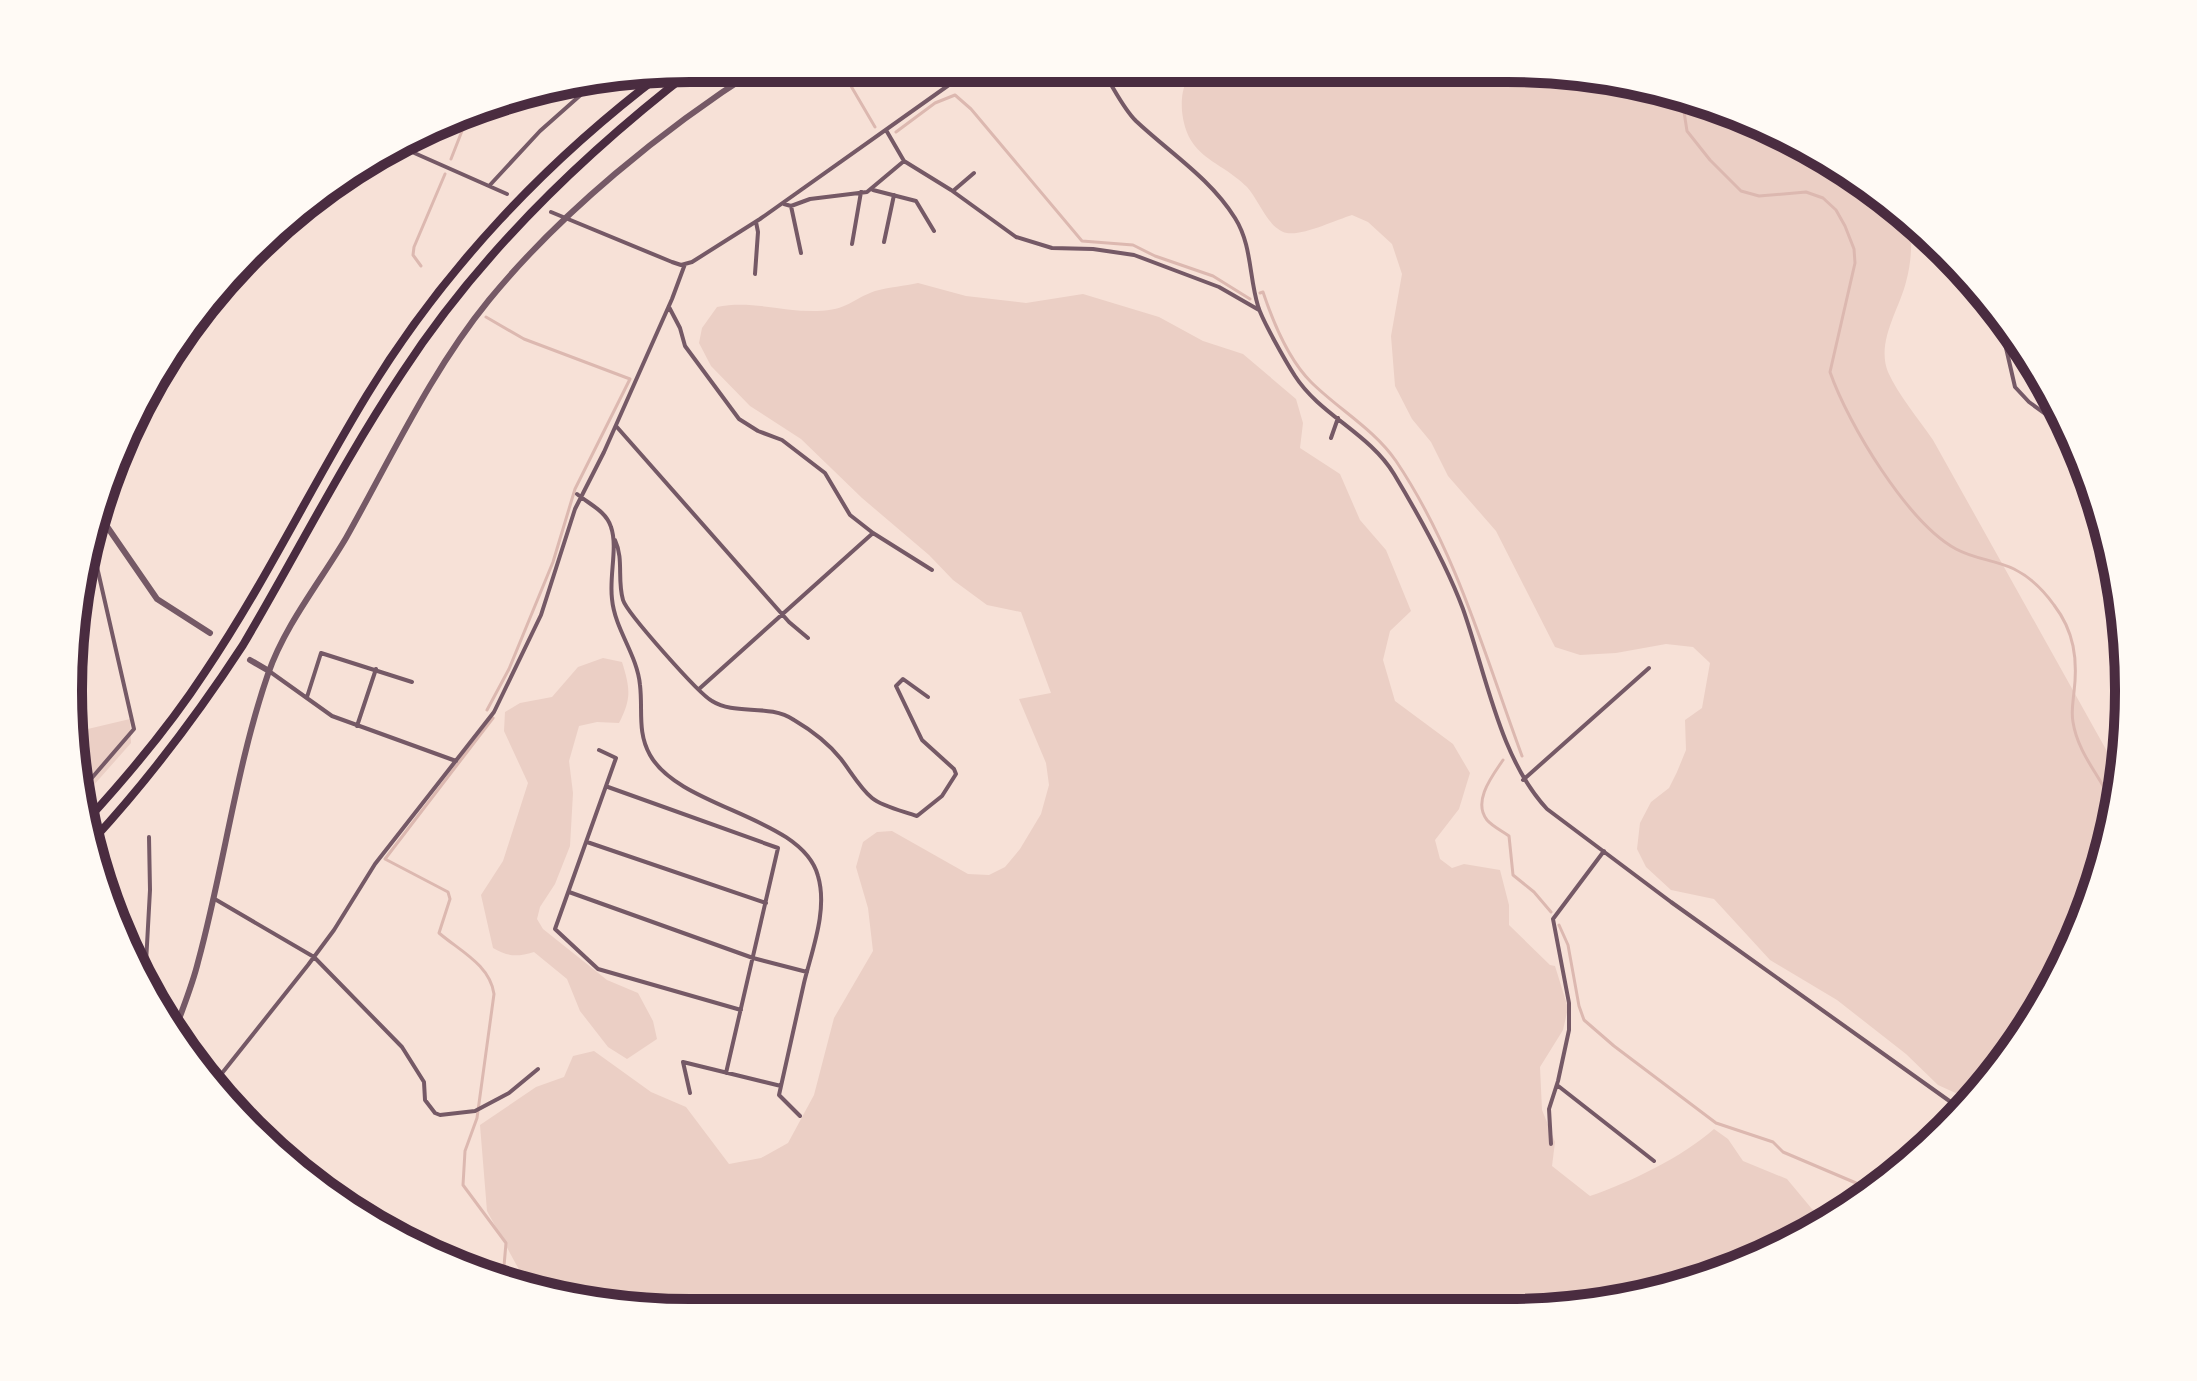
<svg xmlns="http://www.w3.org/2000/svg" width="2197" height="1381" viewBox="0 0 2197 1381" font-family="'Alegreya Sans',sans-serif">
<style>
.green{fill:#ebcfc5}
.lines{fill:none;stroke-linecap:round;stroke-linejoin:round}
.stream{stroke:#dcb8b0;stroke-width:3}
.minor{stroke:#755966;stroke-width:4}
.tertiary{stroke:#755966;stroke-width:6}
.motorway{stroke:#4a2c40;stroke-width:8}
.rim{fill:none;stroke:#4a2c40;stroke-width:10}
</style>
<rect width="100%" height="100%" fill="#f7e1d7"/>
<path class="green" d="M1192 71 1587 73 1744 115 1767 129 1771 138 1790 147 1800 148 1885 196 1910 220C1912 241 1912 260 1906 282 1899 310 1876 342 1888 372 1899 396 1918 418 1933 440L2113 762 2121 770 2108 851 2065 965 2001 1069 1971 1100 1938 1085 1906 1054 1837 1000 1770 960 1714 899 1671 890 1646 867 1637 849 1640 823 1651 802 1669 788 1677 772 1686 750 1685 720 1702 708 1710 663 1693 647 1666 644 1616 653 1580 655 1555 647 1496 531 1448 476 1431 442 1412 419 1395 386 1391 336 1402 274 1392 244 1368 222 1352 215C1336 220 1302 236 1287 233 1268 229 1259 200 1247 187 1219 159 1187 159 1182 111 1181 95 1183 85 1192 71Z
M918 283 966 296 1026 303 1083 294 1159 317 1203 341 1243 354 1296 399 1303 423 1300 448 1340 474 1360 520 1386 550 1411 611 1390 631 1383 660 1395 701 1453 744 1470 773 1459 809 1435 840 1440 859 1452 868 1464 864 1500 870 1509 905V925L1550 965 1555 966 1568 1008 1563 1030 1540 1067 1542 1110 1555 1142 1552 1166 1590 1196C1629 1183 1684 1156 1714 1129L1728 1139 1743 1161 1787 1179 1812 1209 1831 1220 1817 1230 1668 1292 1548 1312 610 1308 528 1286 487 1211 480 1125 536 1087 564 1077 573 1056 594 1051 651 1092 686 1107 729 1164 761 1158 788 1143 814 1095 834 1018 873 951 868 908 856 867 863 842 877 832 892 831 968 874 989 875 1005 867 1020 849 1041 814 1049 785 1046 763 1019 699 1051 693 1021 612 987 605 953 580 929 555 862 498 801 439 750 406 711 366 699 343 702 328 717 307C751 300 784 312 817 311 849 310 850 300 875 291 889 287 905 286 918 283Z
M603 658 622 662C630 688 632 698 619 723L597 722 579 726 569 761 573 793 570 846 555 884 540 907 537 919 543 929 607 980 638 993 653 1021 657 1039 627 1059 608 1047 580 1011 567 979 534 952C517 957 509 957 493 948L481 895 503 861 528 783 504 731 505 712 520 703 552 697 578 667Z
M130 719 131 743 85 795 75 732Z"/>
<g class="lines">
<path class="stream" d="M841 69 875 127
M1682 99 1687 131 1710 160 1741 191 1759 196 1806 192 1823 198 1836 210 1845 226 1854 249 1855 263 1830 372C1848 424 1908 523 1956 549 1974 559 1995 560 2014 569 2030 577 2044 591 2054 605 2074 631 2078 659 2074 692 2073 702 2071 712 2073 722 2078 755 2103 779 2115 809
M896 132 935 103 955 95 971 109 1082 241 1133 245 1155 256 1213 276 1250 299
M451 159 469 113
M421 266 413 255 414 247 445 174
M1260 293 1263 292C1273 322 1288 359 1311 382 1338 409 1374 429 1396 461 1456 550 1485 656 1522 756
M486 317 524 339 630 379 575 489 553 562 509 669 487 710
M493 718 385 859 448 892 450 899 439 933C460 951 490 965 494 994L477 1118 465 1151 463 1185 506 1243 504 1266 510 1281
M1503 760C1493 775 1472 801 1487 820 1492 826 1502 831 1509 836L1513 875 1534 892 1551 912
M1559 925 1568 945 1579 1006 1584 1020 1614 1046 1716 1123 1773 1142 1783 1152 1856 1183 1866 1195"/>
<path class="minor" d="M1102 70C1113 86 1122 107 1136 121 1170 153 1210 178 1235 218 1252 245 1249 277 1258 306 1262 320 1286 362 1295 376 1320 415 1369 433 1394 474 1418 514 1447 566 1463 609 1486 674 1500 759 1547 809L1671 902 1962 1110
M886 130 904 161 951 190 1016 237 1052 248 1093 249 1134 255 1219 287 1259 310
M403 148 507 194
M490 185 540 131 593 84
M873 190 916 201 934 231
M953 191 974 173
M784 204 791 206 810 199 867 192 904 161
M791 206 801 253
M551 212 672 262 681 265 692 262 760 219 970 70
M884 242 894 195
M852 244 861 192
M755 274 758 232 756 222
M669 307 680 328 685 346 739 419 758 431 782 440 825 473 850 515 873 533 932 570
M1998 313 2015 387 2029 402 2069 431
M2004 334 2011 340 2030 382 2057 404
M616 426 789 622 808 638
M1331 438 1338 418
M577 494C589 504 606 511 611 527 618 547 609 576 612 599 615 630 637 654 640 685 643 710 637 732 650 755 680 809 802 816 818 876 828 910 812 950 804 983 796 1020 787 1058 779 1095L800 1116
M615 540C624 559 617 580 623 600 627 613 699 694 712 701 736 716 768 703 794 720 811 730 829 744 841 759 851 772 860 788 872 798 883 807 903 811 917 816L942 796 956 774 954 769 922 740 896 686 903 679 928 697
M269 671 332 716 456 761
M699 689 873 533
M307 697 321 653 412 682
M357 726 376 669
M599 750 616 758 555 929 598 969 741 1010
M1523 780 1649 668
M84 787 134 729 92 545
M608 787 778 848 726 1073
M587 842 766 903
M569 892 753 958 807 972
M213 898 314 957 402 1047 424 1082 425 1100 435 1113 440 1115 475 1111 509 1093 538 1069
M145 981 150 890 149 837
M215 1082 308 965 334 930 375 864 494 712 541 615 575 509 604 452 672 299 685 264
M1557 1085 1654 1161
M690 1093 683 1062 781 1086
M1551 1144 1549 1109 1558 1081 1569 1030V1003L1553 919 1604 851"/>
<path class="tertiary" d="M97 512 157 599 210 633
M250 660 269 671
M173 1036C181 1012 192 987 198 962 224 867 236 767 268 674 285 625 320 582 346 538 391 458 431 371 489 300 561 212 663 129 759 68"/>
<path class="motorway" d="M89 818C131 772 171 724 205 672 265 583 311 487 367 395 443 270 546 161 663 73
M93 840C149 779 198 714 243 645 296 555 344 460 402 373 480 253 583 154 695 68"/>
</g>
<path d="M0 0H2197V1381H0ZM690 82H1507A608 608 0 0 1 2115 690V691A608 608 0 0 1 1507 1299H690A608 608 0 0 1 82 691V690A608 608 0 0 1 690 82Z" fill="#fffaf5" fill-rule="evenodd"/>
<path class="rim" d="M690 82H1507A608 608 0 0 1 2115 690V691A608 608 0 0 1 1507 1299H690A608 608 0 0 1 82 691V690A608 608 0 0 1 690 82Z"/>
</svg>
